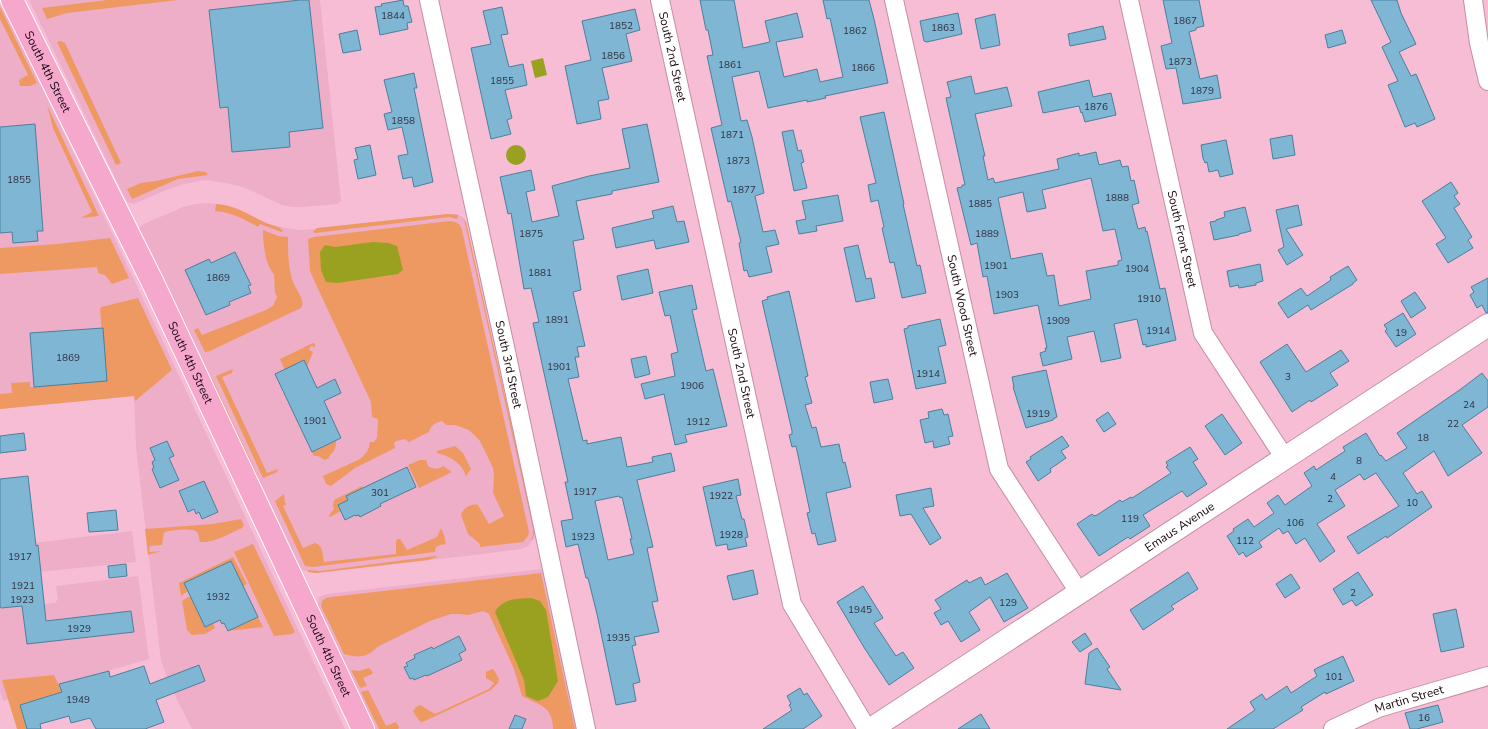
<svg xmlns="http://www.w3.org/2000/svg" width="1488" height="729" viewBox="0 0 1488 729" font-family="'Nunito Sans',sans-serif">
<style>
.built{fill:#eeaec8}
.green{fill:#ee9961}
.water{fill:#9aa121}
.building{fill:#7eb6d4;stroke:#4a809c;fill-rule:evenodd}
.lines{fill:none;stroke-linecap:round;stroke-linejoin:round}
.street-casing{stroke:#c48ea4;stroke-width:20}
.secondary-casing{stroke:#c48ea4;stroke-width:24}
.primary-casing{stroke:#fff;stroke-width:24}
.street{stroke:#fff;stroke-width:18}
.secondary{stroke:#fff;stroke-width:22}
.primary{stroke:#f5a8cc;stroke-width:22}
.labels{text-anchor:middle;stroke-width:4;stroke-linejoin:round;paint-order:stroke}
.number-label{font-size:10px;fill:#31313f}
.street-label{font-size:12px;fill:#17050d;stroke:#f7bdd5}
</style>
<rect width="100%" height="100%" fill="#f7bdd5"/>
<path class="built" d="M0 0 114 237 345 729H192L172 690 161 661 136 447 134 396 0 409Z
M29 0H320L341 201 337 204 304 207H292L282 205 243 187 226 183 205 180 184 184 166 190 134 204 127 202Z
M209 203 232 207 269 224 291 229 304 230 448 214H456L463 217 466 222 535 531 534 538 528 546 521 549 483 554 316 573 308 572 301 569 297 563 139 229 140 227 144 224 183 207 196 204Z
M132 531 136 562 0 576V547Z
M543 569 579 729H375L318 608V602L319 597 327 594Z
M138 576 149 659 3 701 0 691V608L55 603 58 599 56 586Z"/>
<path class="green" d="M107 0H178L67 13 47 19 42 8Z
M0 7 37 83 30 86H20L19 80 28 75 0 19Z
M60 41 65 43 121 163 116 165 57 42Z
M47 105 99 216 81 218 92 212 53 128Z
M198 171 206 172 208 175 178 179 132 199 127 189 141 183 156 181Z
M216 204C235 205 249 215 266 223 273 226 279 226 283 231L281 232 260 224 258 227C244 219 231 212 215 211Z
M448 214 458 215 457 219 449 217 315 233 313 232 317 228Z
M464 219 466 222 535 531 532 540 531 539 533 535V528Z
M450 221C456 222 460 223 462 230L529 532 528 536 523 542 480 547V544L468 534 461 515C463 508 471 503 478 505L489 524 504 516 493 493 494 476 493 468 480 441 469 430 455 425H446L442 421C435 423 431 425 429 432L409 442 405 439 396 441 394 443 395 448 355 468 331 486 326 484 323 476 360 459C366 454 369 450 370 442H374L377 438 378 419 372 417 371 402 313 278 310 271 308 239 314 237Z
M263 230 278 236 288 237C288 252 288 268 293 282 296 290 306 300 301 308L210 351 205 352 194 330 198 328 202 335 266 310 273 306 277 297 275 293 274 274C265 265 263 242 263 230Z
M110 238 129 278 112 284 105 275 98 273 97 267 0 274V248L57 244Z
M138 298 172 370 135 401 134 396 0 409V394L12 393 11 383 30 382V387H34L106 381 100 309 101 307Z
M313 343 315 344V347L311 346 309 350 313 352 307 367 285 370 280 359Z
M233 369 232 373 222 377 267 473 278 469 277 472 263 478 216 376Z
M210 378 212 379 258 477V478L256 477 210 380Z
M336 441C336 447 335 451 330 455L329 458 325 460 318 456H314L312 452Z
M455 446 463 453 471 469 466 476C461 462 451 457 437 453V451Z
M420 460H426L428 466C433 469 438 470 443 466L452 472 419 488 408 465Z
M362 486 363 488 346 496 348 500 338 505 341 511 330 517 329 515 334 509 333 505 334 500Z
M284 494 285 503 287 504 283 506 303 548 315 543C324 546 322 554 324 562L396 554V542L397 539H400L407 550 437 537 441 528 444 535 446 544 440 545 436 547 435 552 337 564 313 567 305 566 275 501Z
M241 519 244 525 242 528C228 534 215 543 200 542 199 539 199 534 197 532 192 527 170 531 164 532L162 545 150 546 149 551 150 552 161 551 148 555 145 529 213 524Z
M253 544 295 632 292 634 274 636 234 552Z
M436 556 437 557 428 560 316 573 308 572V570L320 571Z
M233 557 247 584 243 586 231 561 184 583 188 591 181 596 179 583Z
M541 573 575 729H553C553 706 539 705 522 696L514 669 489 614 483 611 468 615 459 614H451L430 621 377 647C368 658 356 658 344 654L321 606 322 601 326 598 331 597Z
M188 597H191L205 627 213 623 215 628 205 634 192 635 187 630 182 601Z
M258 617 263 627 228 631Z
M369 668 373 672 372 674 363 678 367 686 360 688 351 670 359 671Z
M492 669 494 670 499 679 498 683 491 690 425 721 421 722 418 719 413 711 416 707 420 705 435 714 489 689 494 683 486 678V672Z
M54 675 62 692 20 705 27 729H17L2 680Z
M368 690 386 726 396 722 399 727 398 729H379L361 692Z"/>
<path class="water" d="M543 58 547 75 535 78 531 61Z
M506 155a10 10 0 1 1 20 0a10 10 0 1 1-20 0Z
M373 242 388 243 397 246 403 270 398 274 338 283 326 282 321 270 320 252 325 245 335 247Z
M531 598 540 601 546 610 558 681 548 697 538 701 526 696 524 680 495 612C503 598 516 599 531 598Z"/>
<path class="building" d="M300 0H309L323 128 289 132 290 147 232 152 228 107 220 108 209 10Z
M403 0 404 6H408L412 22 407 23 408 29 380 35 375 7 382 6 381 4Z
M700 0H734L743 48 770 42 765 21 797 13 803 37 776 42 784 77 817 69 820 82 843 77 830 18 827 19 823 0H869L874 19 888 83 825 96 826 98 807 102V100L768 108 759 71 732 77 741 121 747 120 752 137 764 193 755 196 763 232 775 230 779 244 766 247 772 272 749 277 747 270 744 271 739 243 741 242 731 201 728 202 711 128 722 125 707 56 713 55 708 30H706Z
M1163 0H1199L1204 26 1196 28V30L1189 32 1200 79 1217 75 1221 98 1183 104 1176 68 1166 69 1161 46 1172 43Z
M1371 0H1397L1401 13 1416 44 1399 52 1411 76 1416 74 1435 119 1417 127 1415 123 1405 127 1388 85 1398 81 1382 47 1391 42Z
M502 7 508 34 501 35 509 67 523 64 527 85 505 90 512 118 507 120 511 134 491 139 471 48 491 44 483 11Z
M635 9 640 30 626 34 632 61 602 68 609 99 598 101 601 119 577 124 565 66 591 60 582 21Z
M958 13 962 34 927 42 924 41 920 21Z
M995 14 1000 45 981 49 975 19Z
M1103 26 1106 39 1070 46 1068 34Z
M357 30 361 50 343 53 339 34Z
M1342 30 1346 43 1328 48 1325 35Z
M414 73 417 88H414L433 182 414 187 412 177 403 179 398 156 408 154 402 127 388 130 384 114 392 112 384 80Z
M971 76 975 94 1007 87 1012 106 975 114 985 156H983L988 180 993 178 995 183 1059 169 1057 159 1079 153V156L1096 152 1099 165 1120 160 1122 167 1128 166 1131 181 1134 180 1139 203 1132 205 1138 229 1145 227 1146 232 1147 231 1160 289 1165 288 1176 340 1146 347V344L1143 345 1137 319 1114 324 1121 358 1101 362 1094 331 1067 337 1072 359 1043 366 1040 353 1046 351 1045 348H1047L1038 305 994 314 987 276 983 277 977 243 971 245 957 188 962 187V185H965L946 98 951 97 947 82ZM1091 178 1103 231 1115 229 1122 260 1118 261V265L1086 271 1091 299 1059 306 1054 275 1047 276 1042 253 1011 259 998 198 1023 192 1027 212 1046 208 1042 190Z
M1089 80 1093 97 1111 93 1116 115 1085 122 1082 112 1081 113 1079 106 1043 113 1038 92Z
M884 112 904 204H903L917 266 920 265 926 293 902 298 894 262 890 263 882 228 884 227 878 200 871 202 868 185 876 183 860 117Z
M35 124 43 231H37L38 241 13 243 12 232 0 233V127Z
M647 124 659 182 612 191V194L576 201 584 239 573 241 581 290 573 292 585 346 577 347 579 357H575L579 377 568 379 583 441 587 440V444L621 437 627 467 653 462 652 457 671 453 675 471 637 480 653 547 647 548 658 601 652 602 659 632 634 637 636 645 632 646 640 682 633 684 636 701 616 705 597 614 588 578H586L578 544 566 547 561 521 573 519 565 482H568L533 323 539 322 531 288 524 289 511 213 508 214 500 177 531 170 535 190 526 192 532 222 559 216 552 186 589 176 630 168 622 129ZM619 496 620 498 622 497 632 539H630L634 554 608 560 595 501Z
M793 130 798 151 801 150 804 162 801 163 807 188 794 191 782 132Z
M1292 135 1295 155 1273 159 1270 139Z
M1226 140 1233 174 1220 177 1218 170 1209 172 1207 162 1205 163 1203 158 1201 145Z
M370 145 376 175 358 179 354 160 358 159 355 148Z
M1451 182 1458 193 1454 196 1460 204 1454 208 1472 237 1468 240 1473 248 1448 263 1436 244 1446 238 1422 201Z
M838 195 843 221 816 226 817 231 799 234 796 221 806 219 802 201Z
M1298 205 1302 225 1286 229 1303 255 1287 265 1278 250 1284 247 1276 210Z
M673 206 677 222 684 221 689 242 656 249 654 240 616 248 612 228 654 218 652 211Z
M1245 207 1251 231 1239 234V235L1214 240 1210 222 1216 221V220L1225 217 1224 212Z
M858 245 866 279 871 278 875 298 856 302 844 248Z
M235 252 251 285 248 286 251 293 229 302 230 305 206 315 185 270 209 259 211 263Z
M1260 264 1263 281 1256 283V285L1239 288 1238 285 1230 287 1227 271Z
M1348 266 1357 280 1353 283V284L1311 310 1308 305 1288 318 1278 303 1301 288 1307 296 1331 280 1330 277Z
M648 269 653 293 622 300 617 276Z
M1488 278V313H1486L1482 305 1477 308 1470 295 1474 292 1471 287Z
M692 285 697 309 692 310 706 371 713 369 727 426 685 435 687 442 675 445 664 394 645 399 641 384 675 376 671 354 678 352 670 315 665 316 659 292Z
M789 291 808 376 805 377 812 403 805 405 812 428 816 427 821 447 839 444 843 463 845 462 851 487 826 493 836 541 818 545 815 533 812 534 807 513 810 512 796 446 792 447 789 435 792 434V431L762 301 768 299 767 297Z
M1415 292 1426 308 1411 318 1401 301Z
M1403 313 1416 334 1396 347 1385 331 1387 329 1384 325Z
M940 319 946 345 938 347 946 383 916 389 904 329 908 328V326Z
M103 328 107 381 34 387 30 333Z
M1287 344 1306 372 1341 350 1349 361 1330 373 1338 385 1311 402 1310 400 1292 412 1260 362Z
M646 356 650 374 635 378 631 359Z
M304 360 317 388 335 379 341 393 324 401 341 438 312 452 275 374Z
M1046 370 1057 417 1053 419V420L1026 428 1013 387H1014L1012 377Z
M1482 373 1488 381V407L1462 425 1482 453 1448 476 1434 451 1403 473 1417 494 1422 491 1432 507 1387 538 1386 536 1358 554 1347 537 1399 506 1376 473 1364 480 1360 474 1335 490 1345 506 1317 524 1335 551 1320 562 1305 538 1296 544 1288 531 1283 534 1279 528 1259 542 1262 547 1246 557 1243 552 1239 555 1227 536 1234 531 1233 529 1248 519 1254 527 1274 513 1267 503 1278 495 1285 505 1312 486 1304 473 1314 466 1316 470 1345 451 1343 447 1366 433 1380 456 1381 455 1386 461 1407 448 1397 433 1461 389Z
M888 379 893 399 874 403 870 382Z
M942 409 944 415 948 414 953 436 948 437 950 444 934 448 933 441 925 443 920 420 929 418 928 412Z
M1108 412 1116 424 1104 432 1096 420Z
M1222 414 1242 443 1225 455 1205 426Z
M24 433 26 450 0 453V436Z
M1062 436 1069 446 1061 451 1066 458 1050 469 1051 472 1038 481 1026 462 1031 459 1030 457Z
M167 441 174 456 169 458 179 480 160 488 152 469 154 468 152 462 155 460 150 448Z
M1190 447 1198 459 1193 462 1207 484 1187 497 1182 491 1143 515 1150 526 1130 539 1128 537 1099 556 1077 524 1092 514 1094 516 1097 515 1120 500 1122 502 1131 497 1132 498 1171 473 1166 467 1168 466 1166 462Z
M407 467 416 487 380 504 381 506 360 517 359 515 356 516 355 515 345 520 338 505 348 500 346 496Z
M28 476 36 546 38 545 46 621 131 611 134 632 27 644 22 606 1 608 0 606V479Z
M738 479 741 495 736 496 742 519H744L748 537 745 538 747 546 728 550 727 544 716 546 703 487Z
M204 481 218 512 202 519 199 512 196 514 194 509 188 512 179 491Z
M931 488 934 506 923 508 941 538 930 545 911 514 900 516 896 495Z
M116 510 118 530 89 532 87 513Z
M231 561 258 617 228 631 224 623 222 624 220 620 205 627 184 583Z
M126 564 127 576 109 578 108 566Z
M753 570 758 594 733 600 727 576Z
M1188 572 1198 589 1171 606 1174 609 1143 630 1130 610Z
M1358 572 1373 595 1356 606 1352 600 1343 605 1333 589Z
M1007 573 1028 608 1004 622 990 597 969 612 980 630 961 642 948 621 941 625 934 613 941 609 935 600 967 580 969 583 981 577 985 585Z
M1291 574 1300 588 1285 598 1276 584Z
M863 586 883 618 874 623 896 656 903 652 914 668 889 685 865 649 837 602Z
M1456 609 1464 647 1441 652 1433 614Z
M1085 633 1092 644 1080 652 1072 642Z
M459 636 466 650 459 654 462 660 427 676 426 675 414 680 413 678 410 679 404 667 408 666 406 663 415 658 414 655 432 647 433 649Z
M1097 648 1110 667 1107 669 1121 690 1085 684 1089 653Z
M1343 656 1354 681 1326 694 1325 692 1301 707 1303 710 1273 729H1227L1255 710 1250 702 1262 694 1266 700 1287 686 1291 693 1317 676 1314 670 1317 668Z
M199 665 205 681 156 700 164 722 145 729H96L90 718 71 723 69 716 40 724 41 729H27L20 705 62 692 59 684 109 671 110 677 144 666 150 684Z
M800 688 804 695 807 693 822 716 803 729H763L792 710 789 705 791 704 787 696Z
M1438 705 1443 722 1417 729H1410L1405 713Z
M981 714 990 729H958Z
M515 715 526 719 522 729H509Z"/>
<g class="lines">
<defs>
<g id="street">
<path id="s1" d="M429 0 505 347 586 729"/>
<path id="s2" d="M660 0 792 604 867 729"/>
<path id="s3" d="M894 0 999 469 1079 592"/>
<path id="s4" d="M1129 0 1203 333 1284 457"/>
<path d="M1473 0 1479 43 1488 81"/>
<path id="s5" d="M1333 729 1378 708 1488 676"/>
</g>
<g id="secondary">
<path id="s6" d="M871 729 1488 325"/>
</g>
<g id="primary">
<path id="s7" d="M12 0 152 281 363 729"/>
</g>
</defs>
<use href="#street" class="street-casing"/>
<use href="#secondary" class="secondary-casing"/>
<use href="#primary" class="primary-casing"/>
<use href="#street" class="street"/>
<use href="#secondary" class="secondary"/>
<use href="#primary" class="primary"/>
</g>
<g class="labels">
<g class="number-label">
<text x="393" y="19">1844</text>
<text x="1185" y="24">1867</text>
<text x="621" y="29">1852</text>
<text x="943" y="31">1863</text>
<text x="855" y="34">1862</text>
<text x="613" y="59">1856</text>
<text x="1180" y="65">1873</text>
<text x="730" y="68">1861</text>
<text x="863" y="71">1866</text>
<text x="502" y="84">1855</text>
<text x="1202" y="94">1879</text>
<text x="1096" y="110">1876</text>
<text x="403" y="124">1858</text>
<text x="732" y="138">1871</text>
<text x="738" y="164">1873</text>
<text x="19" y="183">1855</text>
<text x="744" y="193">1877</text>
<text x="1117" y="201">1888</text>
<text x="980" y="207">1885</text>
<text x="531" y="237">1875</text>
<text x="987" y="237">1889</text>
<text x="996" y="269">1901</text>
<text x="1137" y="272">1904</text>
<text x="540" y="276">1881</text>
<text x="218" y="281">1869</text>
<text x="1007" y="298">1903</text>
<text x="1149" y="302">1910</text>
<text x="557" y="323">1891</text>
<text x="1058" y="324">1909</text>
<text x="1158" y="334">1914</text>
<text x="1401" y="336">19</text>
<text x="68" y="361">1869</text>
<text x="559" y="370">1901</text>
<text x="928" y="377">1914</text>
<text x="1288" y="380">3</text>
<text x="692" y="389">1906</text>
<text x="1469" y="408">24</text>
<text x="1038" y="417">1919</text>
<text x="315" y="424">1901</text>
<text x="698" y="425">1912</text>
<text x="1453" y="427">22</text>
<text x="1423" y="441">18</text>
<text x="1359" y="464">8</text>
<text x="1333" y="480">4</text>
<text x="585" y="495">1917</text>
<text x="380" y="496">301</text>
<text x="721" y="499">1922</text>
<text x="1330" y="502">2</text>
<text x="1412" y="506">10</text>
<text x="1130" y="522">119</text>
<text x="1295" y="526">106</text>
<text x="731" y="538">1928</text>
<text x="583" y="540">1923</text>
<text x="1245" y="544">112</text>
<text x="20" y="560">1917</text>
<text x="23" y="589">1921</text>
<text x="1353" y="596">2</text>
<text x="218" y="600">1932</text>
<text x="22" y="603">1923</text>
<text x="1008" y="606">129</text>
<text x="860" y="613">1945</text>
<text x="79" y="632">1929</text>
<text x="618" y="641">1935</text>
<text x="1334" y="680">101</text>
<text x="78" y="703">1949</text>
<text x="1424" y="721">16</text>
</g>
<g class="street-label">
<text dy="4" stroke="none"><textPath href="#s2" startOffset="58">South 2nd Street</textPath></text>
<text dy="4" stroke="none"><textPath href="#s7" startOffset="80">South 4th Street</textPath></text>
<text dy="4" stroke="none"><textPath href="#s4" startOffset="245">South Front Street</textPath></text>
<text dy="4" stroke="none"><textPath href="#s3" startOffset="313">South Wood Street</textPath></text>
<text dy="4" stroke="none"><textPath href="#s7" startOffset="404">South 4th Street</textPath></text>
<text dy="4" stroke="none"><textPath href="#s1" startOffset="373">South 3rd Street</textPath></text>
<text dy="4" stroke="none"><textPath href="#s2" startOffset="382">South 2nd Street</textPath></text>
<text dy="4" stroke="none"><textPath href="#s6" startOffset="369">Emaus Avenue</textPath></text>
<text dy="4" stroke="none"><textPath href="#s7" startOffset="728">South 4th Street</textPath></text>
<text dy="4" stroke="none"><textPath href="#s5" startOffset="82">Martin Street</textPath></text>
</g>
</g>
</svg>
